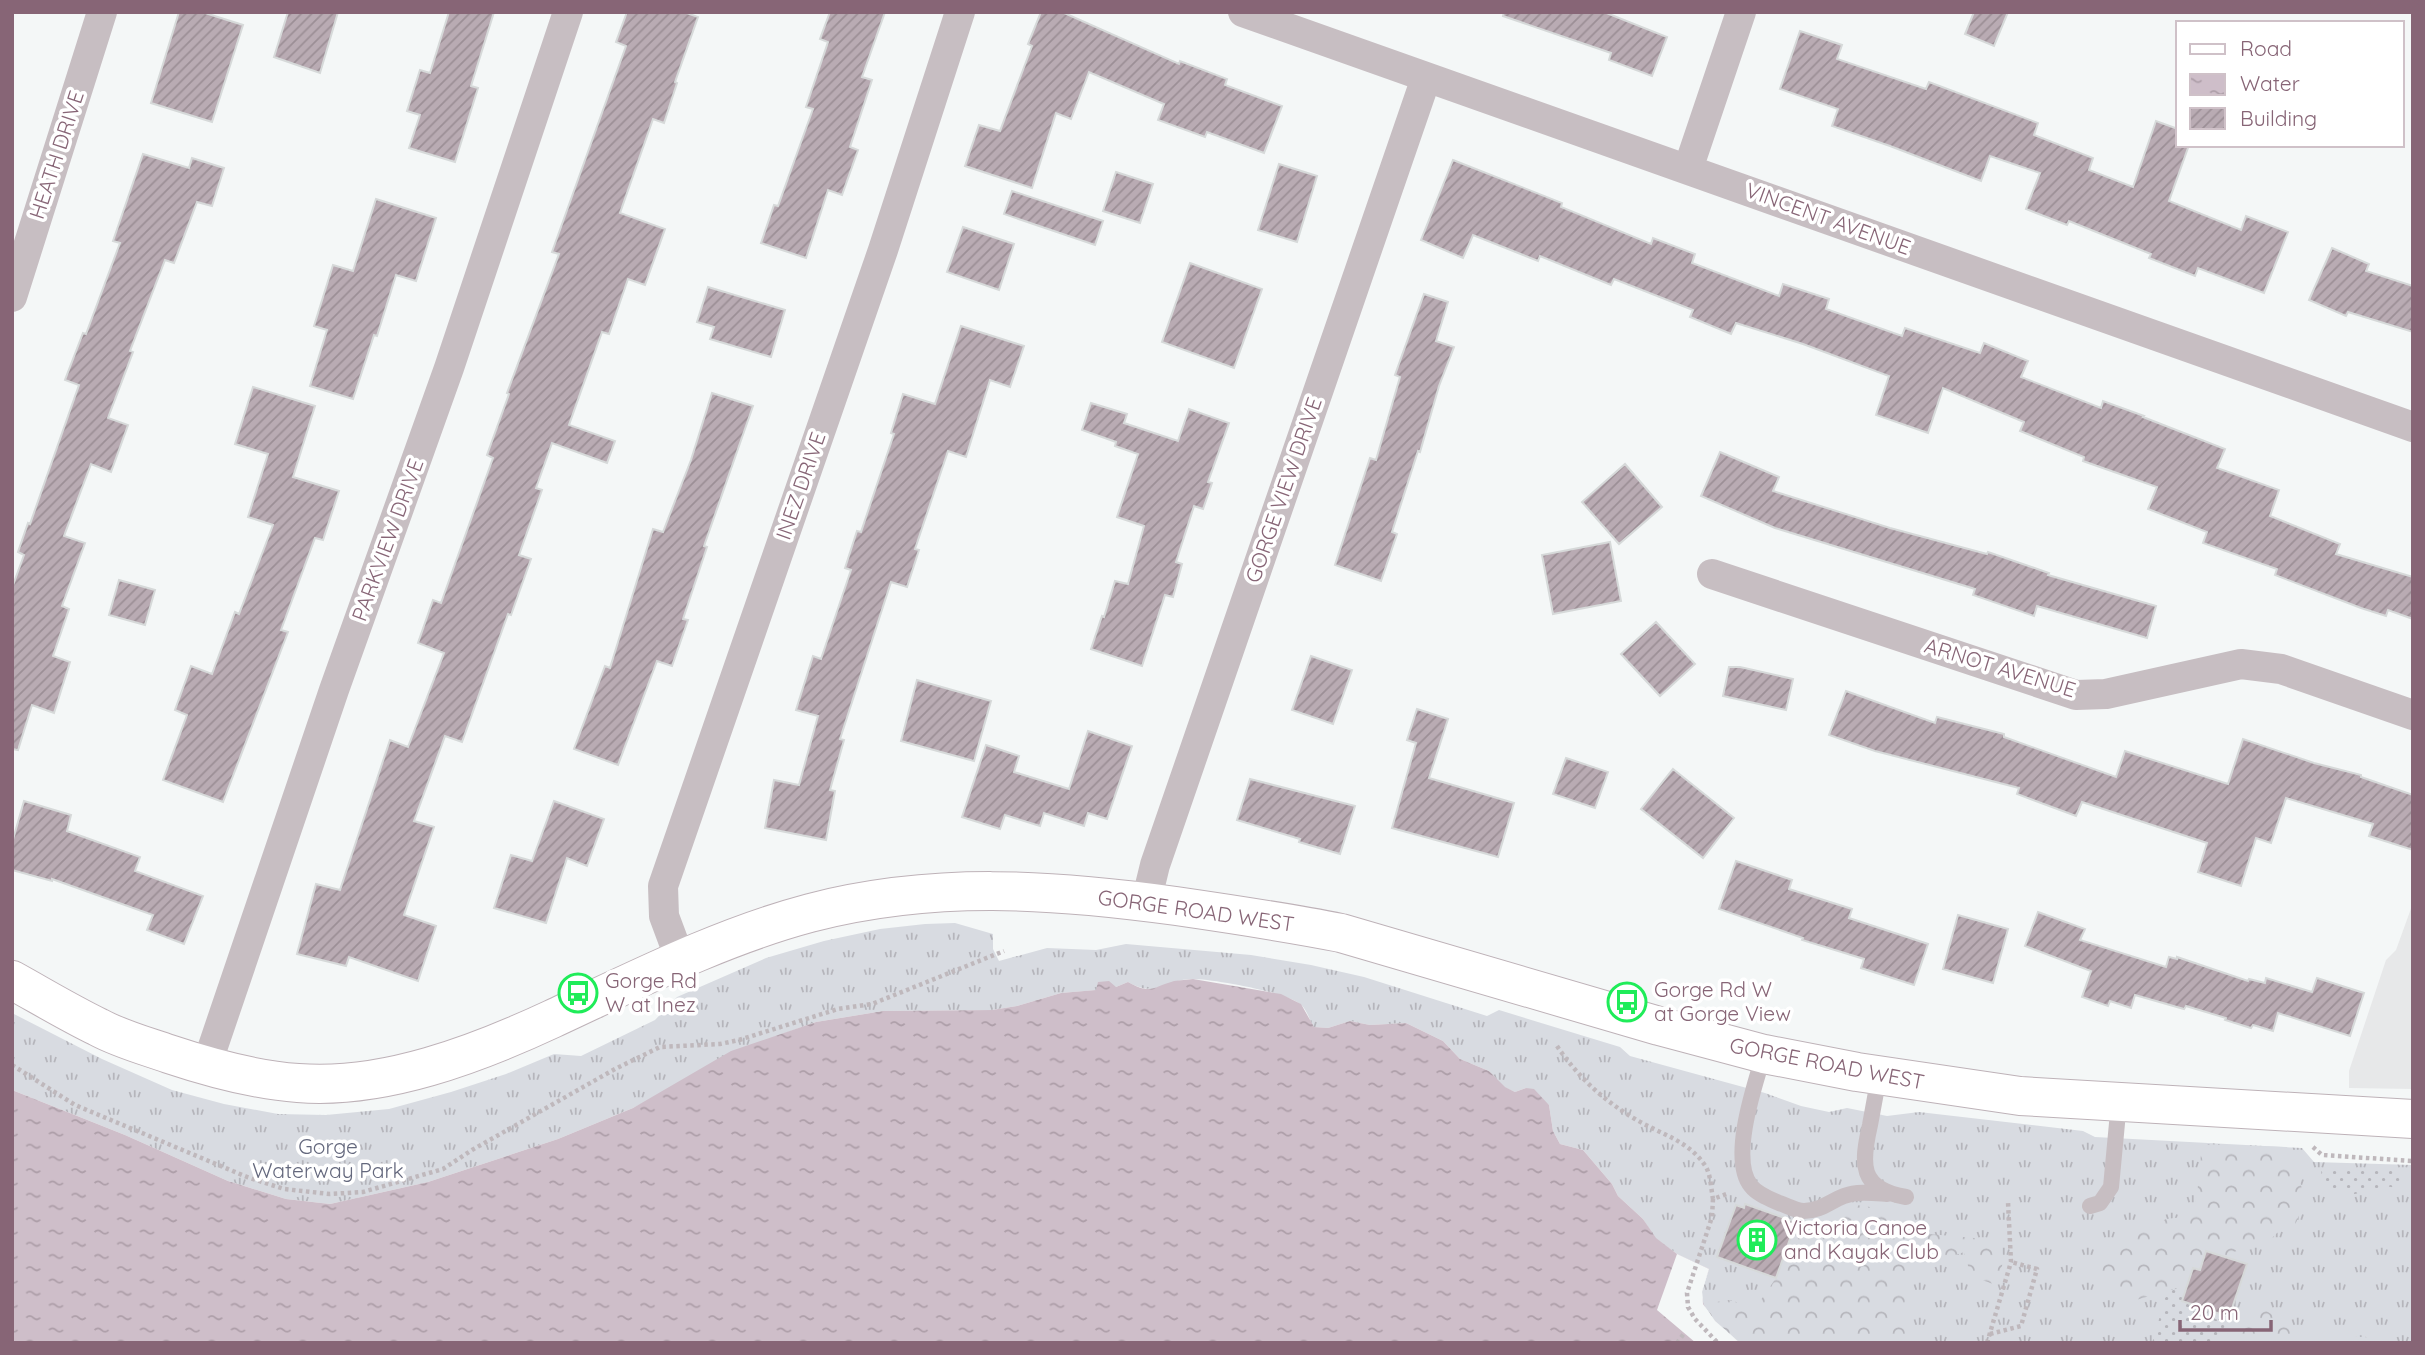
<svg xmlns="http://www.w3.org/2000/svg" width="2425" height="1355" viewBox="0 0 2425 1355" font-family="Quicksand,sans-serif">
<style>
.built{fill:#e7e8e9}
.grass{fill:url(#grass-tufts)}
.forest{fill:url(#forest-crowns)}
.garden{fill:url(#garden-dots)}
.water{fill:url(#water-ripples)}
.pier{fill:#f4f7f7}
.building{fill:url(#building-hatch);stroke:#d6d9d9;stroke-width:2}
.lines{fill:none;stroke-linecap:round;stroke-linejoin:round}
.secondary-casing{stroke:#beb2b8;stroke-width:40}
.path{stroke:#bfb8bc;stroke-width:4.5;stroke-dasharray:3.5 3.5;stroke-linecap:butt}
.service{stroke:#c7bec2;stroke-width:16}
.minor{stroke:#c7bec2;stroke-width:30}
.secondary{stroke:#fff;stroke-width:38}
.labels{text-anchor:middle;stroke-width:7;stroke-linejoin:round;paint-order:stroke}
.street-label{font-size:21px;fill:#876576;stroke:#fff}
.poi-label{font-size:21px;fill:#876576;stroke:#fff;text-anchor:start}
.park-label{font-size:21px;fill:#64687d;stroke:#fff}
</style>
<defs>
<pattern id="grass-tufts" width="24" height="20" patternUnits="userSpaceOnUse" patternTransform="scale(1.75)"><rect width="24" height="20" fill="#d8dbe1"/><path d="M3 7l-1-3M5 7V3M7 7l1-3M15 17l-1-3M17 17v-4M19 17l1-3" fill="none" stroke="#b5b5bb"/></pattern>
<pattern id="forest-crowns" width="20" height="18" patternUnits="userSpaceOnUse" patternTransform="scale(1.75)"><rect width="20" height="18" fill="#d8dbe1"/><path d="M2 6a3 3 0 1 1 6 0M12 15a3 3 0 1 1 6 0" fill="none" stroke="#b5b5bb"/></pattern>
<pattern id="garden-dots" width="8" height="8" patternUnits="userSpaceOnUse" patternTransform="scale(1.75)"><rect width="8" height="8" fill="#d8dbe1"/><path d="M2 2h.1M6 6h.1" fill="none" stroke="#b5b5bb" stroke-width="1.8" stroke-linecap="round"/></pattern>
<pattern id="water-ripples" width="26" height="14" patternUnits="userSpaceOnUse" patternTransform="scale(1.75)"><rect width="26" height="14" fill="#cebec9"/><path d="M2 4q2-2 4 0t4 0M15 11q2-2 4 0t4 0" fill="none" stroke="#ad9ea8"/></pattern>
<pattern id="building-hatch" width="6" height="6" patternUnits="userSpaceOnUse" patternTransform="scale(1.75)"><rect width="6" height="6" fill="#b9abb3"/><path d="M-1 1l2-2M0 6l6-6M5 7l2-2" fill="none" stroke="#9c8f96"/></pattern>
</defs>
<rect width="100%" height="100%" fill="#f4f7f7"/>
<path class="built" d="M2413 903V1089L2349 1088V1071L2386 960 2396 950Z"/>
<path class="grass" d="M955 923 993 934V949L999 961 1047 948 1096 950 1126 944 1251 955 1311 965 1364 977 1487 1016 1499 1010 1620 1047 1630 1056 1765 1093 1801 1106 1829 1112 1847 1108 1887 1116 1919 1112 2083 1131 2095 1137 2302 1148 2314 1162 2413 1165V1343H1740L1703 1304 1702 1292 1709 1269 1677 1254 1655 1238 1643 1219 1618 1196 1612 1184 1583 1150 1560 1144 1553 1131 1549 1105 1526 1088 1515 1092 1504 1087 1489 1071 1460 1059 1443 1041 1406 1023 1370 1025 1350 1021 1328 1028 1313 1027C1310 1020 1306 1008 1300 1004 1286 992 1209 978 1190 979 1163 981 1156 998 1128 982L1116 987 1098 983 1097 990 1061 993 1017 1006 992 1010 883 1011 816 1022 774 1037 633 1108 558 1139 428 1182 330 1204 286 1199 228 1181 125 1135 12 1090V1013L102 1059 172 1090 224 1104 278 1114 326 1115 389 1109 451 1092 506 1074 554 1054 581 1056 655 1020 677 997 766 958 824 941 880 929 925 924Z"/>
<path class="forest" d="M2202 1144 2287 1147 2297 1170 2305 1201 2295 1225 2277 1233 2265 1245 2228 1253 2226 1257 2206 1251 2200 1270 2193 1268 2187 1285 2136 1300 2109 1281 2096 1277 2110 1252 2144 1231 2166 1219 2191 1216 2197 1195Z
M1848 1204 1900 1211 1896 1231 1996 1240C2008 1258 2003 1267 1993 1284L1971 1276 1964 1252 1909 1272 1906 1343H1740L1715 1321 1703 1304 1729 1300 1747 1306 1758 1304 1776 1278 1796 1222 1817 1239 1830 1211Z
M2262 1308 2301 1334 2383 1338 2389 1343H2201L2228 1337 2248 1311Z"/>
<path class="garden" d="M2363 1168 2402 1171 2401 1181 2397 1188 2385 1186 2355 1194 2346 1193 2327 1187 2322 1181 2321 1169Z
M2187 1285 2182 1301 2209 1310 2206 1316 2227 1323 2228 1337 2201 1343H2152L2167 1292Z"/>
<path class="water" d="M1193 979 1281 994 1301 1004 1314 1027 1328 1028 1350 1021 1370 1025 1406 1023 1443 1041 1460 1059 1489 1071 1505 1087 1515 1092 1526 1088 1534 1089 1549 1105 1553 1131 1560 1144 1583 1150 1612 1184 1618 1196 1643 1219 1656 1238 1677 1254 1709 1269C1707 1276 1703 1283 1702 1290 1699 1313 1725 1330 1740 1343H12V1090L125 1135 228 1181 286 1199 330 1204 428 1182 558 1139 633 1108 731 1051 816 1022 883 1011 992 1010 1017 1006 1061 993 1096 990 1098 982 1109 981 1116 987 1128 982C1151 995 1153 987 1174 981 1180 980 1187 980 1193 979Z"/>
<path class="pier" d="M1677 1254 1709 1269 1702 1291 1703 1304 1715 1321 1740 1343H1696L1657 1310Z"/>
<path class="building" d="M179 12H202L243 25 212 122 151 103Z
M288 12H338L320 73 274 57Z
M449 12H494L471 86 478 88 455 162 409 148 420 115 407 111 420 70 430 73Z
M627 12H684L698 17 675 82 677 83 664 123 653 119 620 213 665 229 645 285 628 279 609 334 602 332 569 425 615 441 607 463 552 443 536 488 542 490 519 555 531 559 511 615 508 614 462 742 445 736 414 821 434 827 404 915 436 926 418 981 349 957 346 966 297 954 316 884 340 890 390 740 408 747 444 653 418 643 433 600 441 603 493 458 487 455 509 394 507 393 559 254 552 252 626 46 616 42Z
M830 12H885L862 77 872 80 850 147 858 150 842 195 828 190 806 258 761 243 774 205 778 206 813 109 806 107 828 42 820 39Z
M1041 12H1062L1179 64 1180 61 1227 79 1225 85 1282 106 1264 153 1207 132 1205 137 1158 120 1164 104 1089 72 1071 119 1056 113 1032 188 965 166 979 125 1000 131 1032 46 1028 44Z
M1504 12H1604L1667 37 1652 76 1609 60 1611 53 1503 16Z
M1974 12H2008L1994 46 1965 34Z
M1800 31 1842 45 1837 59 1926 89 1929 82 2038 123 2034 135 2093 158 2089 170 2133 187 2156 121 2178 129V145H2189L2169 201 2241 230 2246 216 2288 232 2264 293 2198 268 2195 276 2149 258 2151 254 2069 221 2067 225 2026 209 2040 173 1990 156 1981 181 1890 146 1832 126 1838 109 1780 89Z
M143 154 189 168 192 158 224 168 212 206 197 202 174 263 165 260 130 351 133 352 108 418 128 425 111 472 91 464 64 536 85 543 62 606 69 609 53 656 70 662 54 713 32 705 18 750 12 749V588L24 555 18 552 28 523 30 524 79 385 65 380 83 333 86 334 120 243 113 241Z
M1453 160 1562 203 1561 207 1651 244 1653 238 1695 254 1692 263 1779 296 1783 284 1829 299 1826 309 1902 336 1905 328 1980 353 1984 343 2028 361 2021 377 2101 408 2103 401 2144 416 2143 417 2225 449 2217 468 2279 490 2270 516 2340 544 2336 554 2413 577V619L2388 610 2386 616 2361 608 2275 575 2277 569 2203 543 2207 532 2148 509 2157 487 2083 461 2084 457 2020 431 2024 422 1943 388 1928 433 1876 415 1889 376 1803 344 1736 323 1731 334 1690 317 1693 310 1614 279 1611 285 1540 256 1538 261 1473 235 1463 258 1421 240Z
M1279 164 1317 176 1297 242 1258 230Z
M1116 172 1153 184 1140 223 1103 211Z
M1012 191 1103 221 1095 245 1004 214Z
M376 199 436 218 416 281 396 275 377 336 374 335 353 399 310 386 327 330 314 326 333 265 353 271Z
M963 227 1014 244 999 290 947 272Z
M2332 248 2369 264 2366 271 2413 286V332L2348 312 2346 316 2309 300Z
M1190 263 1262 289 1234 368 1162 342Z
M708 287 785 310 771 357 710 339 714 327 697 322Z
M1424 294 1448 302 1436 341 1454 347 1439 386 1420 452 1418 451 1392 532 1397 534 1381 581 1335 565 1370 458 1376 460 1400 377 1395 375Z
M961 326 1024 346 1010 387 990 380 966 457 948 451 915 549 919 550 907 587 891 582 840 739 844 740 830 790 835 791 826 840 765 828 774 780 799 785 818 716 796 710 813 656 821 659 851 570 845 568 857 531 861 532 894 434 891 433 903 394 935 404Z
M253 387 315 406 293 477 339 491 323 540 315 538 281 630 288 632 223 802 163 780 187 715 175 710 191 666 212 674 235 612 239 614 273 525 248 517 268 454 235 444Z
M712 393 753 406 704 546 707 547 683 619 688 620 672 666 657 661 618 765 574 749 605 666 610 668 653 529 663 532 691 460Z
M1091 403 1127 414 1124 423 1178 441 1189 409 1229 423 1208 482 1212 483 1203 509 1194 506 1176 562 1182 564 1173 597 1165 595 1142 666 1091 649 1102 616 1104 617 1115 581 1128 584 1144 526 1117 517 1138 454 1115 446 1116 442 1082 430Z
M1720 452 1779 477 1773 491 1890 528 1987 554 1988 552 2049 573 2048 575 2156 606 2147 638 2037 606 2034 616 1973 595 1975 589 1775 528 1701 496Z
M1625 464 1662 507 1619 544 1582 502Z
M1610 542 1621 601 1553 614 1542 555Z
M119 580 155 590 145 625 109 615Z
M1656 622 1695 664 1660 696 1621 654Z
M1311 656 1352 670 1333 724 1292 710Z
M1729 667H1740L1793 679 1786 710 1723 696Z
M917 680 991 701 974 761 901 741Z
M1846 691 1935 723 1937 717 2004 734V737L2116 777 2125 751 2228 784 2243 739 2314 763 2361 775V777L2413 795V850L2369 836 2373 824 2286 798 2271 843 2256 838 2241 886 2198 872 2207 843 2082 802 2076 816 2017 794 2019 788 1875 751 1829 735Z
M1417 709 1448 719 1429 778 1514 803 1498 857 1392 828 1416 743 1407 740Z
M1088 731 1132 746 1107 819 1088 813 1084 826 1044 813 1040 826 1005 815 1000 829 962 817 986 745 1019 756 1014 772 1069 789Z
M1566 758 1608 772 1595 808 1553 794Z
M1673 769 1734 818 1703 858 1641 809Z
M1250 779 1355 806 1340 854 1299 842 1300 839 1237 820Z
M24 801 71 815 67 831 140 857 135 871 203 896 184 944 147 930 153 915 52 879V881L12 870V843Z
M554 801 604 819 587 866 567 858 546 923 494 908 511 855 532 861Z
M1736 861 1792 880 1789 889 1852 909 1849 918 1928 944 1914 985 1861 968 1864 959 1802 940 1803 938 1719 909Z
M2038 912 2085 929 2080 940 2166 967 2169 957 2177 959V957L2248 981 2249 979 2265 983 2266 978 2312 992 2317 978 2364 993 2350 1036 2278 1013 2273 1031 2253 1025 2251 1028 2225 1020 2226 1018 2186 1006 2184 1009 2135 995 2131 1008 2110 1001 2108 1006 2082 997 2091 971 2025 946Z
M1958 915 2008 929 1993 983 1943 969Z
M1745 1204 1796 1222 1776 1278 1717 1257 1736 1205 1744 1208Z
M2206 1251 2247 1264 2229 1317 2182 1301 2193 1268 2200 1270Z"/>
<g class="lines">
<defs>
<path id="secondary" d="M12 980C41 996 69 1013 98 1027 120 1039 146 1046 169 1054 211 1068 254 1080 298 1083 383 1090 477 1054 552 1019 636 980 720 937 810 913 934 881 1050 889 1176 906 1231 914 1286 922 1341 933L1659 1026 1764 1054 1857 1072 2020 1096 2413 1119"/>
</defs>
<use href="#secondary" class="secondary-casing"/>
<path class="path" d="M1557 1046C1578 1077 1603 1100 1635 1119 1660 1134 1690 1141 1706 1167 1711 1176 1711 1189 1713 1199L1729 1193
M12 1065 75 1105 247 1177 284 1189 330 1194 363 1192 443 1169 472 1150 615 1069 660 1047 720 1044 739 1040 838 1009 872 1004 1004 951
M2313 1147 2322 1155 2413 1161
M1713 1199 1712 1217 1687 1293 1688 1307 1695 1319 1718 1343
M1990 1334 2021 1326 2037 1269 2011 1262
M1677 1343 1685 1332
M1987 1343 2011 1262 2008 1202"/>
<path class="service" d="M1764 1054C1755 1084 1729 1159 1751 1186 1757 1194 1770 1199 1779 1203 1786 1205 1796 1211 1804 1211 1821 1211 1830 1201 1844 1196 1858 1191 1873 1193 1887 1194
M1879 1076C1876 1092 1873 1109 1870 1125 1861 1164 1859 1189 1906 1197
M2090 1206 2100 1203 2111 1187 2119 1102"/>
<path class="minor" d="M1243 12 2413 427
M1688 169 1741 12
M12 297 102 12
M1712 574 2076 695 2106 694 2241 664 2281 669 2413 715
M1146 902 1155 865 1426 78
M680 959 664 916 663 886 883 250 960 12
M206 1067 334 690 449 368 568 12"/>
<use href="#secondary" class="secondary"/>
</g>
<defs>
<symbol id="bus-ring" viewBox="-11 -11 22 22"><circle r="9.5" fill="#fff" stroke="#1fec59" stroke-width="1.5"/><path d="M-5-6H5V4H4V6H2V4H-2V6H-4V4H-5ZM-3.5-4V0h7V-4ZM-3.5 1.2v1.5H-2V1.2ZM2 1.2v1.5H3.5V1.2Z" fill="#1fec59"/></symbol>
<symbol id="building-ring" viewBox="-11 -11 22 22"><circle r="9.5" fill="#fff" stroke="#1fec59" stroke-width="1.5"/><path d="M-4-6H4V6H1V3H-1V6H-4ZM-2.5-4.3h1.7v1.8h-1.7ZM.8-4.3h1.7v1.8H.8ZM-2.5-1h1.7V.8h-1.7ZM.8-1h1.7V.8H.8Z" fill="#1fec59"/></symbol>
</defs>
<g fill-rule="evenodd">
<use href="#bus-ring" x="556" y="971" width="44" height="44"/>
<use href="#bus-ring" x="1605" y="980" width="44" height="44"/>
<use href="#building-ring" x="1735" y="1218" width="44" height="44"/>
</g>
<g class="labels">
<g class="street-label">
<text transform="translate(57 155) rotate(-72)" y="7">HEATH DRIVE</text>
<text transform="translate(1828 219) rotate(20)" y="7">VINCENT AVENUE</text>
<text transform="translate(801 486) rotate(-71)" y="7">INEZ DRIVE</text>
<text transform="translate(1284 490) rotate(-71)" y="7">GORGE VIEW DRIVE</text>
<text transform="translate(388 540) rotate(-70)" y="7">PARKVIEW DRIVE</text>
<text transform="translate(2000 668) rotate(17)" y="7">ARNOT AVENUE</text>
<text transform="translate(1196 911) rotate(8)" y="7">GORGE ROAD WEST</text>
<text transform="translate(1827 1064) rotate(11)" y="7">GORGE ROAD WEST</text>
</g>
<g class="poi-label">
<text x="605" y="988">Gorge Rd<tspan x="605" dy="24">W at Inez</tspan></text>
<text x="1654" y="997">Gorge Rd W<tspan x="1654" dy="24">at Gorge View</tspan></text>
<text x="1784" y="1235">Victoria Canoe<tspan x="1784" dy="24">and Kayak Club</tspan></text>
</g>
<g class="park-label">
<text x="328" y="1154">Gorge<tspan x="328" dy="24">Waterway Park</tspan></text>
</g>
</g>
<rect width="2425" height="1355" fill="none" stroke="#876576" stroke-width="28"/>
<rect x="2176" y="21" width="228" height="126" fill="#ffffff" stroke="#cfc1c8" stroke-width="2"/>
<rect x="2190" y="44" width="35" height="10" fill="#ffffff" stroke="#cfc1c8" stroke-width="2"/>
<text x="2240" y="56" font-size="21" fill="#876576">Road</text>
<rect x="2190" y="74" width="35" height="21" fill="url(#water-ripples)" stroke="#cfc1c8" stroke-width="2"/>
<text x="2240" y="91" font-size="21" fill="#876576">Water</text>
<rect x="2190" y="108" width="35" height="21" fill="url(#building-hatch)" stroke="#cfc1c8" stroke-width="2"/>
<text x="2240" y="126" font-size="21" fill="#876576">Building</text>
<path d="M2180 1320v10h91v-10" fill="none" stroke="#876576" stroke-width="3.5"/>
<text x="2190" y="1320" font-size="21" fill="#876576" stroke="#ffffff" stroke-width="5" paint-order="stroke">20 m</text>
</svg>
